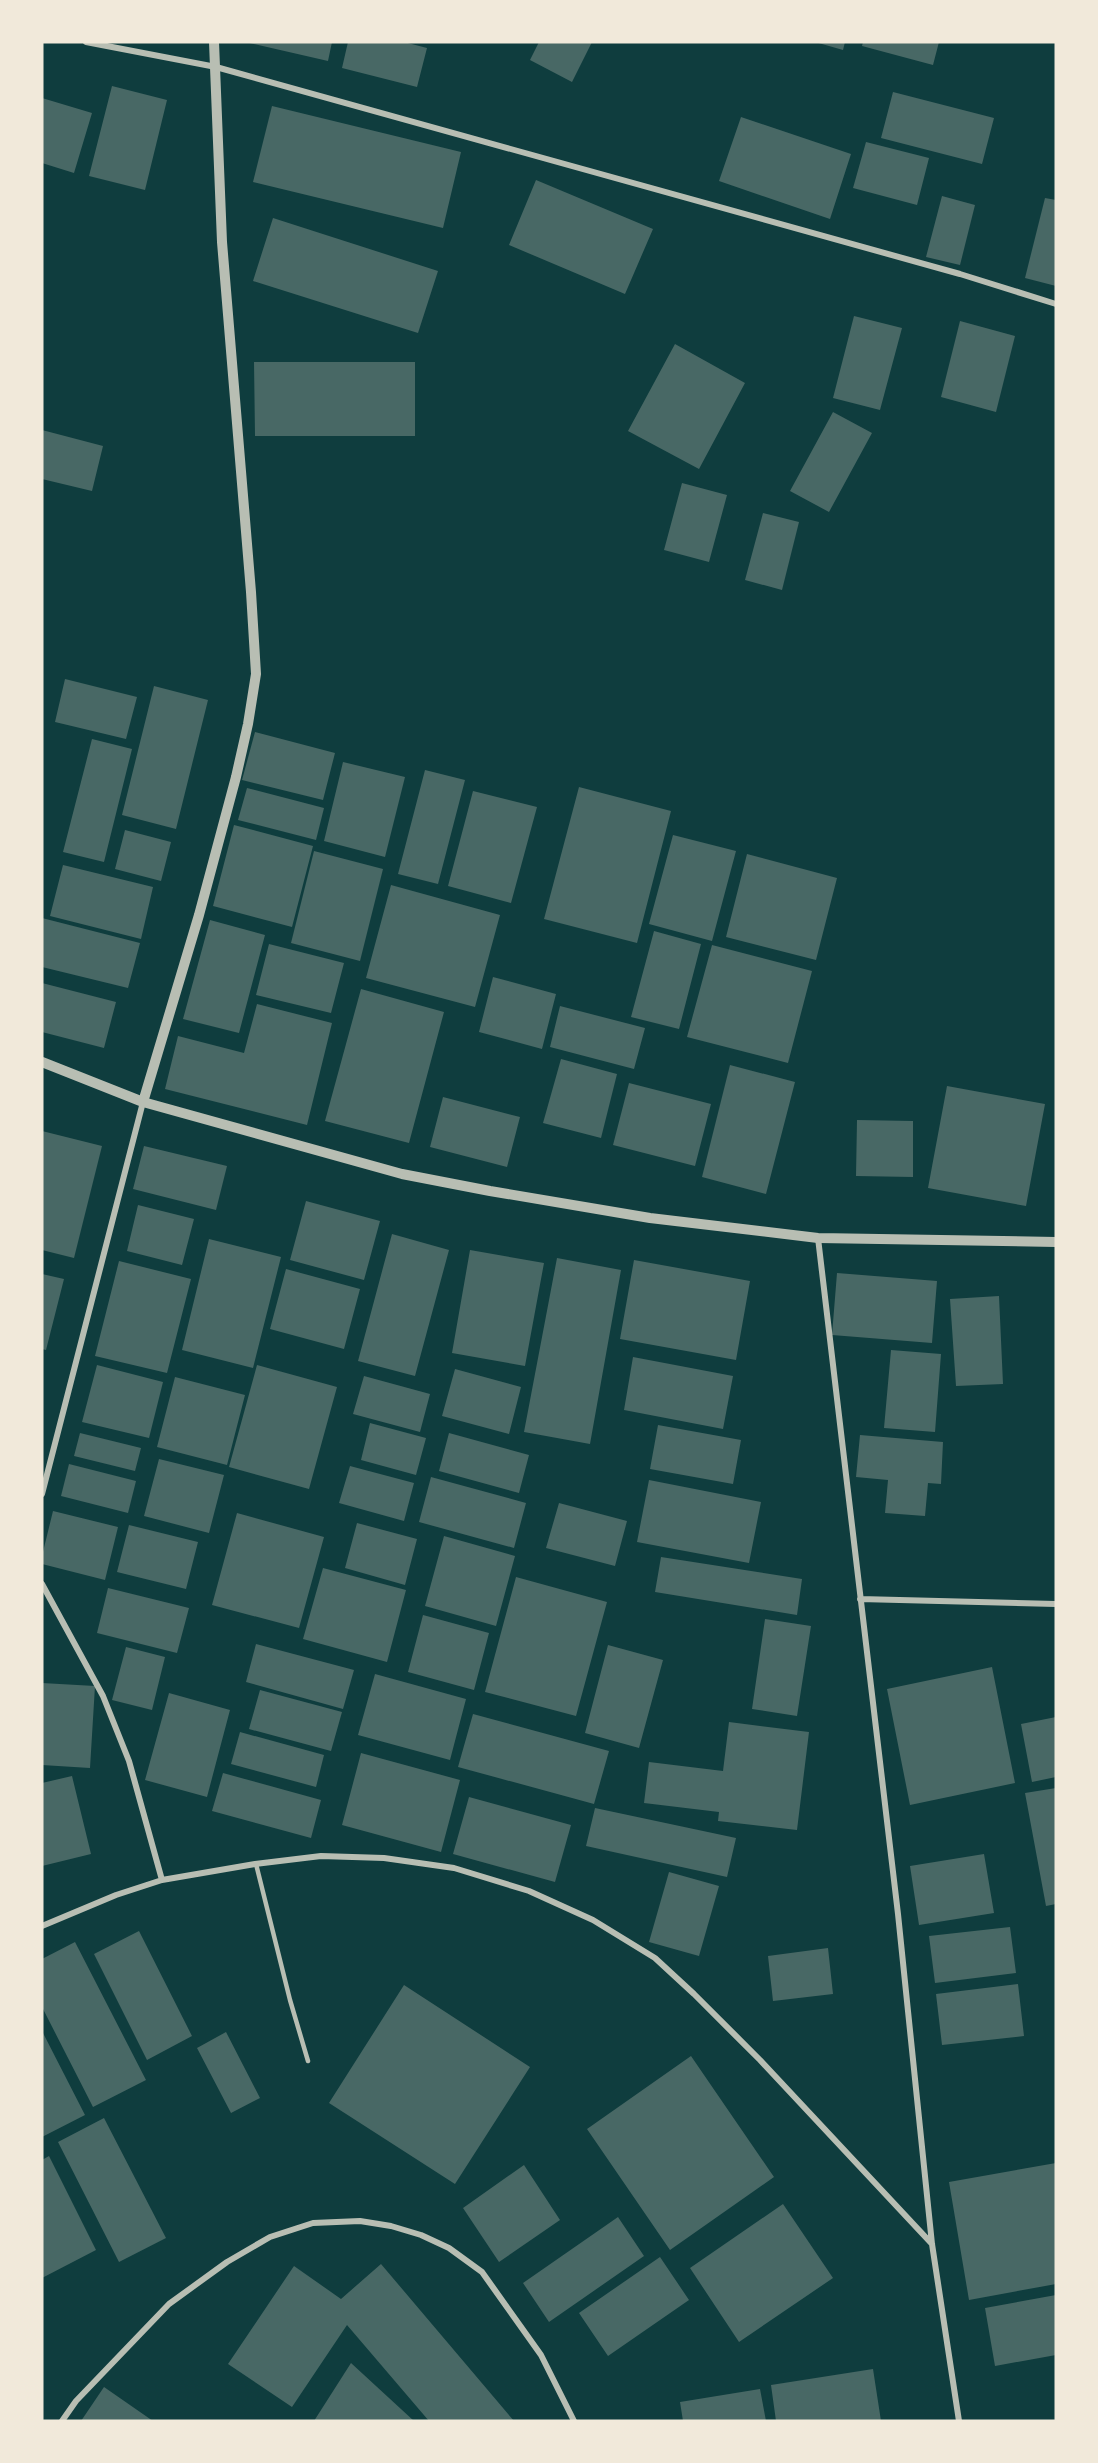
<svg xmlns="http://www.w3.org/2000/svg" width="1098" height="2463" viewBox="0 0 1098 2463" font-family="Montserrat,sans-serif">
<style>
.building{fill:#486865}
.lines{fill:none;stroke-linecap:round;stroke-linejoin:round}
.service{stroke:#b8beb3;stroke-width:4.5}
.minor{stroke:#b8beb3;stroke-width:6}
.tertiary{stroke:#b8beb3;stroke-width:10}
</style>
<rect width="100%" height="100%" fill="#0f3d3e"/>
<path class="building" d="M245 42H332L328 61Z
M348 42H404L427 48 417 87 342 68Z
M539 42H592L572 82 530 60Z
M815 42H845L843 50Z
M863 42H939L933 65 862 46Z
M112 86 167 100 145 190 89 176Z
M893 92 994 118 982 164 881 138Z
M42 98 92 113 74 173 42 163Z
M272 106 461 152 443 228 253 182Z
M741 117 851 154 830 219 719 181Z
M866 142 929 158 917 205 853 188Z
M536 180 653 229 625 294 509 245Z
M942 196 975 205 960 265 926 257Z
M1045 198 1056 200V286L1025 278Z
M273 218 438 271 418 333 253 281Z
M854 316 902 328 880 410 833 398Z
M960 321 1015 336 996 412 941 397Z
M675 344 745 383 699 469 628 431Z
M254 362H415V436H255Z
M833 412 872 433 829 512 790 491Z
M42 430 103 446 92 491 42 479Z
M682 483 727 495 709 562 664 550Z
M763 513 799 522 782 590 745 580Z
M65 679 137 697 126 739 55 722Z
M154 686 208 700 176 829 122 815Z
M255 732 335 753 323 800 242 780Z
M92 739 132 749 104 862 63 852Z
M343 762 405 777 385 857 324 841Z
M425 770 465 780 438 884 398 874Z
M579 787 671 811 637 943 544 919Z
M247 788 324 808 316 840 238 820Z
M473 791 537 807 511 903 448 886Z
M234 825 313 846 292 927 213 906Z
M125 830 171 842 161 881 115 869Z
M673 835 736 851 712 941 649 924Z
M314 851 383 869 360 961 291 943Z
M747 854 837 878 816 960 726 937Z
M63 865 153 887 141 939 50 916Z
M391 885 500 915 475 1007 366 978Z
M42 918 140 943 128 988 42 967Z
M210 920 265 935 239 1033 183 1019Z
M654 931 701 944 679 1029 631 1017Z
M269 944 344 963 331 1013 256 995Z
M712 945 812 971 788 1063 687 1037Z
M493 977 556 994 542 1049 479 1032Z
M42 983 116 1002 104 1048 42 1032Z
M361 989 444 1012 409 1143 325 1121Z
M257 1004 332 1023 307 1125 165 1089 178 1036 244 1053Z
M560 1006 645 1028 634 1069 550 1047Z
M561 1059 617 1074 601 1138 543 1123Z
M730 1065 795 1082 766 1194 702 1177Z
M629 1083 711 1104 695 1166 613 1145Z
M947 1086 1045 1104 1026 1206 928 1188Z
M443 1097 520 1117 507 1167 430 1147Z
M857 1120 913 1121V1177L856 1176Z
M42 1131 102 1146 74 1258 42 1250Z
M144 1146 227 1166 216 1210 133 1189Z
M306 1201 380 1221 364 1280 290 1260Z
M138 1205 194 1219 182 1265 127 1251Z
M392 1234 449 1250 415 1376 358 1361Z
M209 1239 281 1257 253 1368 182 1350Z
M470 1250 544 1263 525 1366 452 1353Z
M557 1258 621 1270 590 1444 524 1432Z
M634 1260 750 1281 736 1360 620 1339Z
M119 1261 191 1279 167 1373 95 1356Z
M286 1269 360 1289 344 1349 270 1329Z
M837 1273 937 1281 932 1343 832 1335Z
M42 1274 64 1279 46 1350 42 1349Z
M999 1296 1003 1384 956 1386 950 1299Z
M891 1350 941 1354 935 1432 884 1428Z
M633 1357 733 1376 723 1429 624 1410Z
M97 1365 163 1382 149 1438 82 1422Z
M257 1365 337 1387 309 1489 229 1467Z
M455 1369 521 1387 509 1434 442 1416Z
M364 1376 430 1394 420 1432 353 1414Z
M175 1377 245 1395 227 1465 157 1447Z
M370 1423 426 1438 416 1475 361 1460Z
M658 1425 741 1440 733 1484 650 1469Z
M80 1433 141 1448 135 1471 74 1456Z
M449 1433 529 1455 519 1493 439 1471Z
M860 1435 943 1442 941 1484 928 1483 925 1516 885 1513 888 1480 856 1477Z
M159 1459 224 1475 209 1533 144 1516Z
M69 1464 136 1481 128 1513 61 1496Z
M350 1466 414 1483 404 1521 339 1503Z
M431 1477 526 1503 514 1548 419 1522Z
M649 1480 761 1502 749 1563 637 1542Z
M559 1503 627 1521 615 1566 546 1548Z
M53 1511 118 1527 105 1580 42 1564V1556Z
M237 1513 324 1537 299 1628 212 1605Z
M357 1523 417 1539 405 1585 345 1568Z
M129 1525 198 1542 186 1589 117 1572Z
M444 1536 515 1556 496 1626 425 1606Z
M661 1557 802 1579 797 1615 655 1592Z
M323 1568 406 1590 387 1662 303 1639Z
M516 1577 607 1602 576 1716 485 1692Z
M108 1588 189 1608 177 1653 97 1633Z
M423 1615 489 1633 474 1690 408 1672Z
M765 1619 811 1626 797 1716 752 1709Z
M256 1644 354 1670 343 1709 246 1682Z
M608 1645 663 1660 639 1748 585 1733Z
M126 1647 165 1657 152 1710 112 1700Z
M992 1667 1015 1783 910 1805 887 1689Z
M375 1674 466 1699 450 1760 358 1735Z
M42 1683 95 1686 90 1768 42 1765Z
M260 1690 342 1712 331 1751 249 1729Z
M169 1693 230 1710 207 1797 145 1780Z
M473 1714 609 1751 594 1804 458 1767Z
M1056 1717V1777L1032 1782 1021 1724Z
M729 1722 809 1732 797 1830 718 1821 719 1812 644 1803 649 1762 723 1771Z
M240 1732 324 1755 316 1787 231 1764Z
M361 1753 460 1780 441 1852 342 1825Z
M223 1773 321 1800 311 1838 212 1811Z
M72 1776 91 1854 42 1866V1783Z
M1056 1788V1904L1046 1906 1025 1793Z
M469 1797 571 1825 555 1882 453 1854Z
M595 1808 736 1838 727 1877 586 1846Z
M984 1854 994 1913 919 1925 910 1866Z
M669 1872 719 1886 699 1956 649 1942Z
M1010 1927 1016 1973 935 1983 929 1936Z
M139 1931 192 2036 147 2060 94 1954Z
M75 1942 146 2080 93 2107 42 2007V1959Z
M828 1948 833 1994 773 2001 768 1956Z
M1018 1984 1024 2036 942 2045 936 1994Z
M404 1985 530 2067 455 2184 329 2103Z
M42 2031 85 2115 42 2137Z
M226 2032 260 2098 231 2113 197 2048Z
M691 2056 774 2177 670 2250 587 2129Z
M104 2118 166 2238 119 2262 58 2142Z
M49 2156 96 2250 42 2278V2160Z
M1056 2163V2284L969 2300 949 2182Z
M524 2165 560 2220 499 2262 463 2208Z
M783 2204 833 2278 739 2342 690 2268Z
M618 2217 644 2256 549 2322 523 2283Z
M660 2257 689 2300 608 2356 579 2313Z
M381 2264 514 2421H429L347 2325 292 2407 228 2364 294 2266 341 2299Z
M1056 2295V2355L995 2366 985 2308Z
M351 2363 414 2421H314Z
M873 2369 881 2421H776L771 2385Z
M104 2387 153 2421H81Z
M760 2389 766 2421H683L680 2402Z"/>
<g class="lines">
<path class="service" d="M256 1864 290 2000 308 2061"/>
<path class="minor" d="M86 42 216 67 960 274 1056 304
M818 1238 898 1914 932 2244 959 2421
M42 1494 143 1102
M42 1584 103 1696 129 1761 162 1880
M860 1599 1056 1604
M42 1926 116 1895 162 1880 255 1864 321 1856 384 1858 454 1868 529 1891 593 1920 655 1958 694 1994 760 2060 932 2244
M62 2421 76 2401 169 2304 227 2262 270 2237 313 2223 360 2221 391 2226 421 2235 449 2248 482 2272 541 2355 574 2421"/>
<path class="tertiary" d="M42 1062 143 1102 402 1174 490 1191 650 1218 818 1238 1056 1242
M143 1102 199 915 236 777 248 724 256 674 251 592 222 242 214 42"/>
</g>
<rect width="1098" height="2463" fill="none" stroke="#f1e9da" stroke-width="87"/>
</svg>
